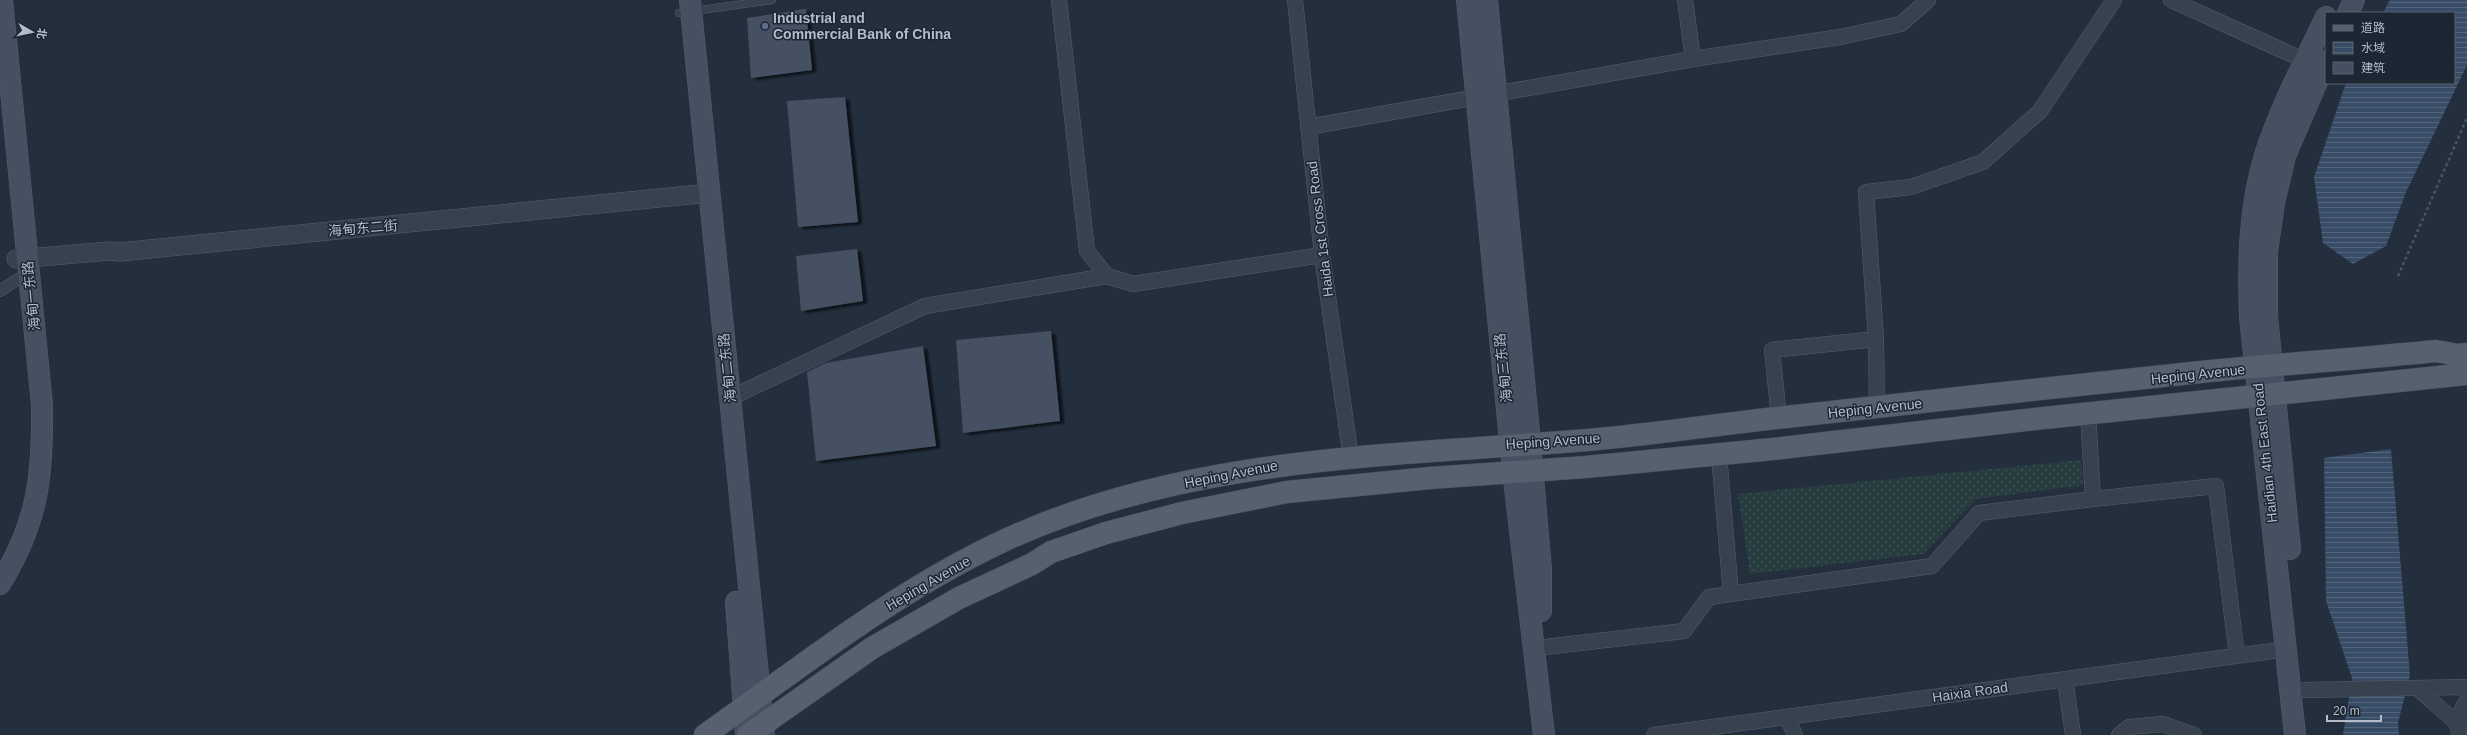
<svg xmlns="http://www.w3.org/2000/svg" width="2467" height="735" viewBox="0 0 2467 735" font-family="Helvetica,'Noto Sans SC',sans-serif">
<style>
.grass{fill:url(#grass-dots)}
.water{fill:url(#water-rules)}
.building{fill:#455162;filter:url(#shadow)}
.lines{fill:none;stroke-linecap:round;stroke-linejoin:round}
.service-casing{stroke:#565f6c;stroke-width:8}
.pedestrian-casing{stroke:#565f6c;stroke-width:12}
.minor-casing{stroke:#565f6c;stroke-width:16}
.tertiary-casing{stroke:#565f6c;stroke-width:19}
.secondary-casing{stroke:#565f6c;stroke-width:22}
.primary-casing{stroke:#414a57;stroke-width:23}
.path{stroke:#44595c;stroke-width:2.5;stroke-dasharray:3 3;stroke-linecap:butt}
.service{stroke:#38414e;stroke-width:7}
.pedestrian{stroke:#38414e;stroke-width:11}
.minor{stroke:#38414e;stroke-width:15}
.tertiary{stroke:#38414e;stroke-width:18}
.secondary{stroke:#465061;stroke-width:21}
.primary{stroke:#56606e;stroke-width:22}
.service-dot{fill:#5c6f8a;stroke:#1d2633;stroke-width:1.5}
.labels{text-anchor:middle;stroke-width:3;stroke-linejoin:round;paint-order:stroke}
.poi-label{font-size:14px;font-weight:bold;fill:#b4bcc9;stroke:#1d2633;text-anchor:start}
.street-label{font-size:14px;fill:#b4bcc9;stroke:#1d2633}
</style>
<defs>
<pattern id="grass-dots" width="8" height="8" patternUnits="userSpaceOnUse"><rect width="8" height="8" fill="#263c3f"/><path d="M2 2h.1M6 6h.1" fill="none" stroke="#435659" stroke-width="1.8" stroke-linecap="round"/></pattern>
<pattern id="water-rules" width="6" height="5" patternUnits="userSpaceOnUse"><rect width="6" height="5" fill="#394c67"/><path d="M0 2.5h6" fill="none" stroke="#53647b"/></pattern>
<filter id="shadow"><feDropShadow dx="4.5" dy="2.5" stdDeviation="1" flood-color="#0009"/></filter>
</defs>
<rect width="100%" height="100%" fill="#242f3e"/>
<path class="grass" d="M2081 460 2083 485 1976 499 1923 554 1750 574 1738 494Z"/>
<path class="water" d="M2390 0H2467V65L2406 192 2386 246 2353 264 2323 243 2314 177 2346 83H2454V13H2383Z
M2391 449 2410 675 2398 723 2399 735H2343L2352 678 2326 601 2324 458Z"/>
<path class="building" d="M806 9 812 70 751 78 747 18Z
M845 97 858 222 798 227 787 101Z
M857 249 863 301 801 311 796 256Z
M1051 331 1060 421 963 433 956 340Z
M923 346 936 446 816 461 807 372 826 363Z"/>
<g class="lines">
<defs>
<path id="service" d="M679 13 772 0"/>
<path id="pedestrian" d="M0 291 18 279"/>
<path id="minor" d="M1059 0 1087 251 1107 276 1133 284 1322 255
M1295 0 1322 255 1351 458
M1685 0 1693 59
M2171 0 2306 61
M1308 127 1693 59 1840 37 1901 24 1928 0
M1876 339 1877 408
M730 398 925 306 1107 276
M2088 413 2093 499 2216 486 2237 656
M1779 417 1772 350 1876 339 1866 192 1911 187 1983 162 2040 111 2114 0
M1719 455 1731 594
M1545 647 1684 631 1709 597 1932 566 1979 513 2093 499
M2065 679 2073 735
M2417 688 2457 723
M2304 690 2467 687
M1787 717 1795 735
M1654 735 2287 649
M2119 735 2129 727 2163 724 2194 735
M2459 735C2457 721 2459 712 2467 701"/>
<path id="tertiary" d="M16 259 110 251 120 252 709 193"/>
<path id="secondary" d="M690 0 764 735
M1467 0 1513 471 1544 735
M1487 0 1530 442 1541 570V611
M2348 13 2354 0
M2290 549 2267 316V252L2274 203 2285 156 2326 61
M0 584C38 522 43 477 42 405L2 0
M736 602 746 735
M2295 735 2250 317C2248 261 2249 206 2266 152 2281 106 2305 61 2326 17"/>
<path id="primary" d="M705 735C801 667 893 593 1001 542 1184 456 1391 456 1588 440 1657 434 1726 423 1795 416 1930 401 2066 386 2201 372 2279 364 2358 359 2436 351L2458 355 2467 354
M748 735 872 648 959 598 1032 564 1051 552 1106 533 1182 513 1287 492 1430 478 1586 467 1773 449 2044 418 2467 374"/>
</defs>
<use href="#service" class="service-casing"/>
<use href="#pedestrian" class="pedestrian-casing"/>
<use href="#minor" class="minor-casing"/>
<use href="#tertiary" class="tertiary-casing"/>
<use href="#secondary" class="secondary-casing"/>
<use href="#primary" class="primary-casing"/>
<path class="path" d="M2398 276 2467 118"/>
<use href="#service" class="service"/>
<use href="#pedestrian" class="pedestrian"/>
<use href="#minor" class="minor"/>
<use href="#tertiary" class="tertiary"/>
<use href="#secondary" class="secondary"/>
<use href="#primary" class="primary"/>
</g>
<circle class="service-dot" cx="765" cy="26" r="4"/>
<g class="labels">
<g class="poi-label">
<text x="773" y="23">Industrial and<tspan x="773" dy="16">Commercial Bank of China</tspan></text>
</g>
<g class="street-label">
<text transform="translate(363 228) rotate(-5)" y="5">海甸东二街</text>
<text transform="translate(1320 229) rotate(-97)" y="5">Haida 1st Cross Road</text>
<text transform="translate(31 296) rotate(-96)" y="5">海甸一东路</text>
<text transform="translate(727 368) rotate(-96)" y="5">海甸二东路</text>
<text transform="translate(1503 368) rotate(-96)" y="5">海甸三东路</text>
<text transform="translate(2198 374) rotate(-6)" y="5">Heping Avenue</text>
<text transform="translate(1875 408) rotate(-6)" y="5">Heping Avenue</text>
<text transform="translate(1553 441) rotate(-4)" y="5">Heping Avenue</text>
<text transform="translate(2265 453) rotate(-96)" y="5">Haidian 4th East Road</text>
<text transform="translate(1231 474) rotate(-11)" y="5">Heping Avenue</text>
<text transform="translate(928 583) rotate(-30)" y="5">Heping Avenue</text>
<text transform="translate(1970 692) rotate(-8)" y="5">Haixia Road</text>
</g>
</g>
<rect x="2325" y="12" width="130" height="72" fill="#1d2633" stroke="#59626f"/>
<rect x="2333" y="25" width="20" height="6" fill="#56606e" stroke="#59626f"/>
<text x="2361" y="32" font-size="12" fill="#b4bcc9">道路</text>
<rect x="2333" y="42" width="20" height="12" fill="url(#water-rules)" stroke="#59626f"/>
<text x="2361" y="52" font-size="12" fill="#b4bcc9">水域</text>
<rect x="2333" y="62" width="20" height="12" fill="#455162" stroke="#59626f"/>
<text x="2361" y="72" font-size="12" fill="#b4bcc9">建筑</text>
<g transform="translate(32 32) rotate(99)" stroke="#1d2633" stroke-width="3" paint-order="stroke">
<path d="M0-3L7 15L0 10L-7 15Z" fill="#b4bcc9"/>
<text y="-6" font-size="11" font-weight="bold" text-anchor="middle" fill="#b4bcc9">北</text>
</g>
<path d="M2327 715v6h54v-6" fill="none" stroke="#b4bcc9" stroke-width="2"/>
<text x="2333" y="715" font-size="12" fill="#b4bcc9" stroke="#1d2633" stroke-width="3" paint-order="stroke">20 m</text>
</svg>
